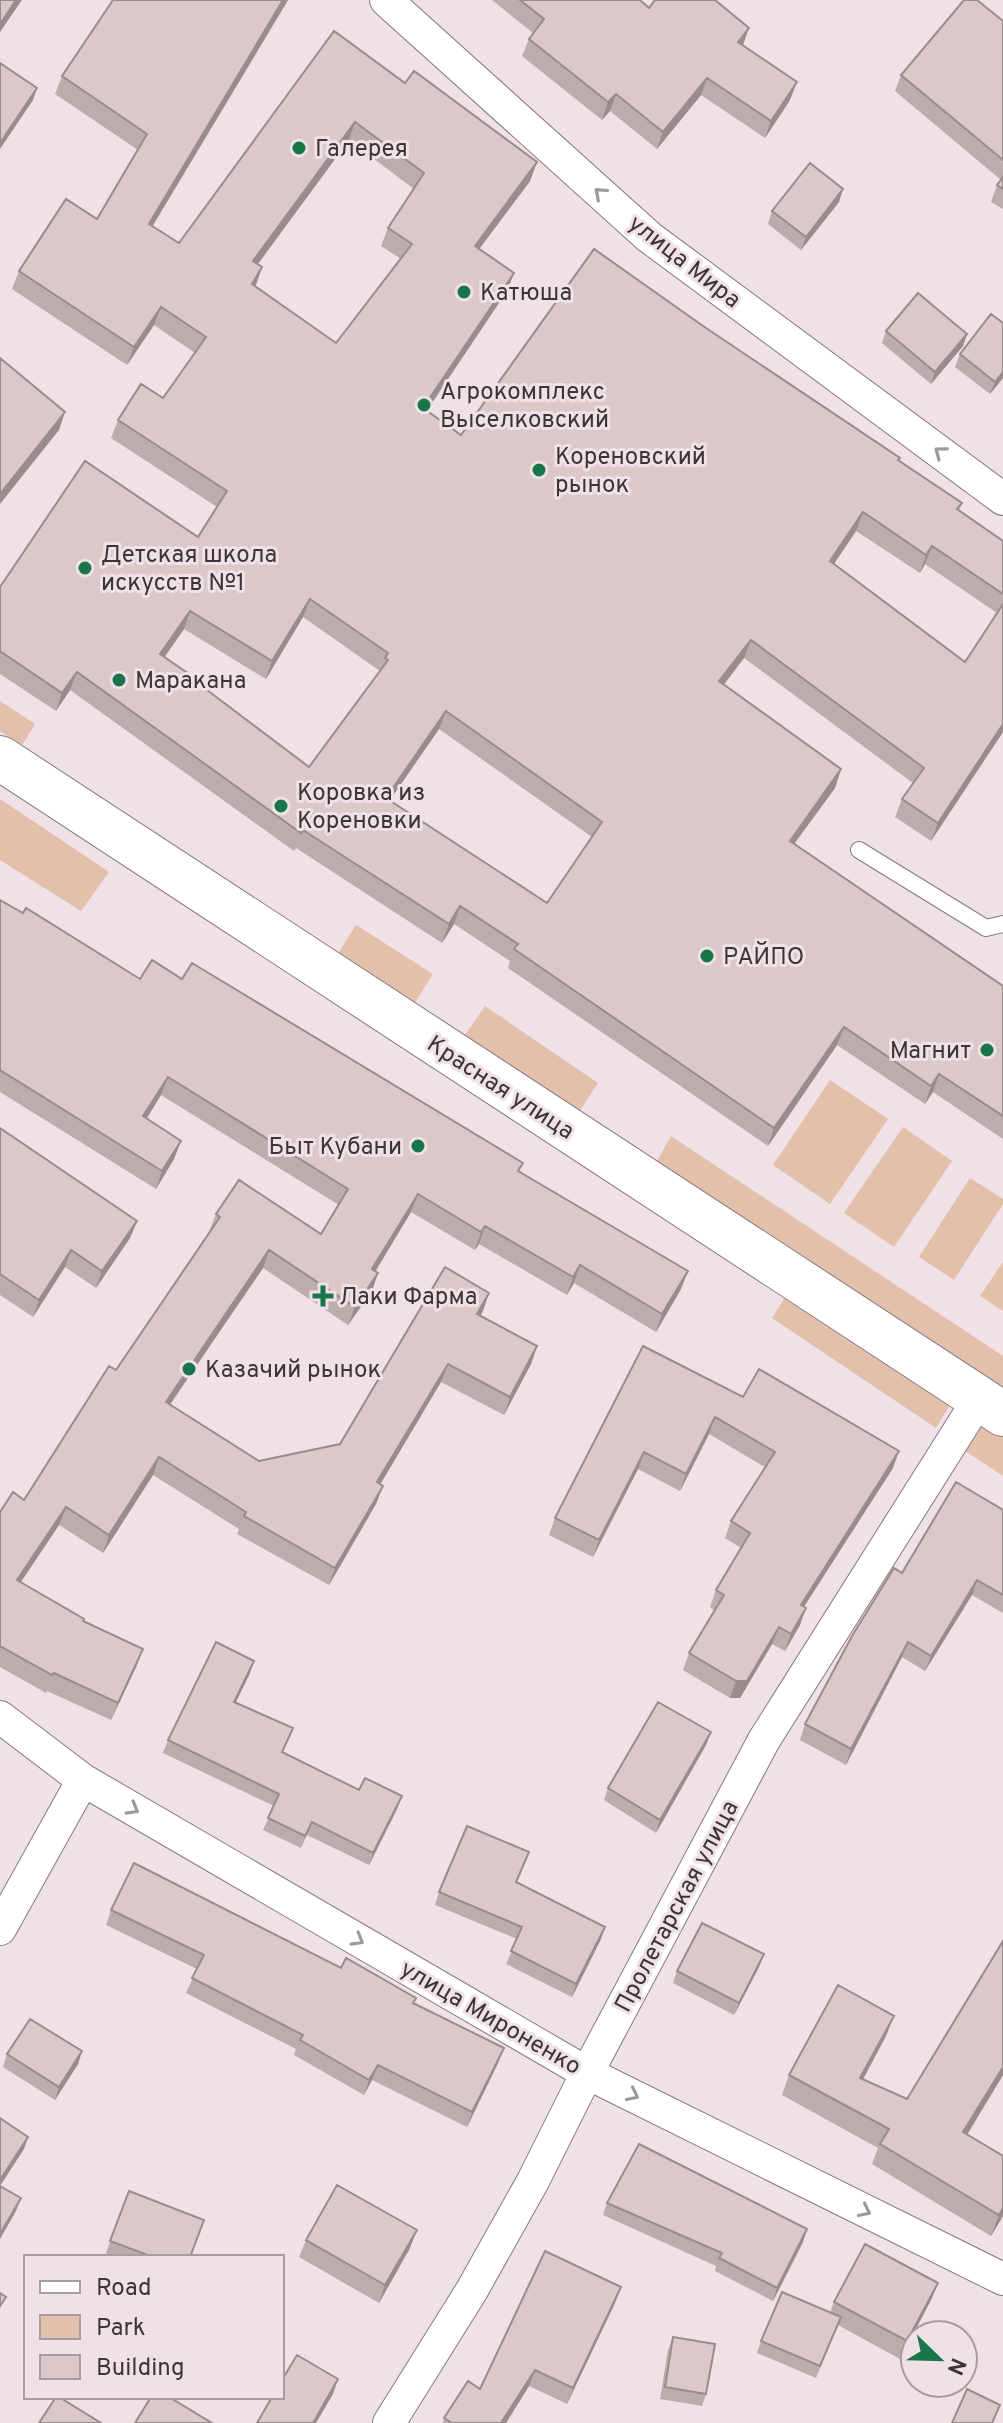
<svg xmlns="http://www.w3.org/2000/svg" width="1003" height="2423" viewBox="0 0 1003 2423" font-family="Overpass,sans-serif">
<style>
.green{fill:#e2c0aa}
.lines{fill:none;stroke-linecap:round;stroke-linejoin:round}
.lane-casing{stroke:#867880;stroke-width:18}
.street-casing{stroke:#867880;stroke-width:34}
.secondary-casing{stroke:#867880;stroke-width:46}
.lane{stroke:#fff;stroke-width:16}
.street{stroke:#fff;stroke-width:32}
.secondary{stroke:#fff;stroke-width:44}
.wall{fill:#bcacac;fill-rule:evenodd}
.shaded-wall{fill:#998c8c}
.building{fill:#dbc8c8;stroke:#998c8c;stroke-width:2;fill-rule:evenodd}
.oneway{stroke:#9d9a9c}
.poi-dot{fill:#19764b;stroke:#f0e0e8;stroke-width:3}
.labels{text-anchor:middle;stroke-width:6;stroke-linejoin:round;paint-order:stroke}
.poi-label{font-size:24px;fill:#3b3538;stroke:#f0e0e8;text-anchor:start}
.street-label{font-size:24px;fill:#3b3538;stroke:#f0e0e8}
</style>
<rect width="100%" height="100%" fill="#f0e0e8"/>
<path class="green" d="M0 701 35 724 22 745 0 731Z
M0 799 109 872 81 911 0 860Z
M356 925 433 974 414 1004 337 955Z
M485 1006 598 1083 579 1112 465 1035Z
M830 1080 888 1119 830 1204 773 1165Z
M903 1127 952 1161 894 1247 844 1213Z
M671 1136 1003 1356V1390L656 1163Z
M970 1178 1003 1199V1204L954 1280 919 1257Z
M1003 1262V1311L980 1296Z
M786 1296 950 1405 936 1428 772 1318Z
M983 1418 1003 1432V1476L962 1449Z"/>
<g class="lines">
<defs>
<path id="lane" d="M859 850 986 928 1003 924"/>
<path id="street" d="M386 0 649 237 1003 499
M0 1717 83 1780 587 2073 1003 2279
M0 1929 83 1780
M389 2423 472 2290 533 2181 587 2073 764 1740 979 1399"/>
<path id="secondary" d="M0 758 1003 1414"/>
</defs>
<use href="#lane" class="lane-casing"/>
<use href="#street" class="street-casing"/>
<use href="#secondary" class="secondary-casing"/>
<use href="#lane" class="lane"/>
<use href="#street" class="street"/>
<use href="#secondary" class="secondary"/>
</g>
<path class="wall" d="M113 0H288L152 226 179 243 405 83 537 162 530 181 479 249 514 273 507 291 427 411 461 435 706 328 962 503 959 510 1003 541V732L931 841 895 817 902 799 913 783 744 658 724 685 841 769 835 788 794 844 1003 986V1139L933 1092 925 1104 837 1045 768 1146 508 968 510 961 454 924 442 943 296 848 294 851 70 690 56 711 0 674V587L198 537 217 507 111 438 118 420 163 398 195 353 154 325 127 365 12 289 19 271 97 219 138 150 55 94 62 76ZM349 140 414 189 388 228 381 246 401 259 336 343 255 286 258 264ZM856 531 920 573 925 564 997 613 965 662 834 564ZM303 617 380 671 309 767 203 688 165 656 184 629 266 679ZM439 729 592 837 547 903 390 800Z
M492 0H640L649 8 743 45 790 100 765 138 701 95 657 149 610 111 602 120 522 56 529 39 533 33Z
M1003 21V209L991 202 997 185 1001 180 895 91 901 75Z
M839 202 801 250 768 224 772 211Z
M886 331 967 334 963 346 931 384 882 343Z
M960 354 1003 378 990 394 955 367Z
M0 900 140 979H182L520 1171 681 1289 656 1332 574 1283 567 1295 479 1244 475 1250 411 1212 375 1271 372 1291 348 1325 263 1268 170 1405 259 1461 340 1444 483 1311 480 1316 537 1346 531 1364 504 1415 441 1382 380 1484 383 1486 376 1504 329 1585 237 1534 239 1529 153 1475 103 1553 59 1525 21 1582 83 1621 143 1649 136 1667 111 1720 47 1691 46 1693 0 1667V1512L24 1500 116 1370 209 1232 216 1214 321 1234 339 1205 161 1095 147 1118 174 1159 156 1189 0 1092Z
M0 1128 137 1221 130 1238 96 1288 65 1267 33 1317 0 1295Z
M643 1346 743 1397 893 1468 804 1607 800 1625 785 1651 772 1644 740 1698H730L683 1670 689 1653 714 1610 710 1607 716 1590 741 1548 725 1538 731 1521 765 1467 709 1434 680 1491 638 1469 593 1557 549 1535 555 1518Z
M1003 1510V1613L972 1595 925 1671 902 1657 846 1765 800 1740 805 1724 902 1573Z
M250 1673 236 1702 293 1728 282 1753 397 1809 369 1865 307 1835 301 1848 263 1830 274 1806 163 1753 168 1740Z
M711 1732 706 1745 656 1833 604 1800 608 1788Z
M529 1852 517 1882 601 1939 572 1997 506 1964 517 1939 435 1905 439 1892Z
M111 1910 341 1968 416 1998 414 2003 504 2048 498 2063 467 2127 372 2080 364 2095 294 2055 296 2049 186 1993 197 1969 106 1925Z
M1003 1941V2075L967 2134 1003 2156V2216L991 2236 872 2164 878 2148 782 2095 789 2075 886 2036 863 2080 907 2099Z
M759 1967 734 2015 673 1983 677 1971Z
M82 2051 78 2064 55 2100 3 2067 7 2054Z
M129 2191 190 2257H115L106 2253Z
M607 2203 803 2242 773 2301 715 2271 716 2266 603 2215Z
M306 2240 410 2248 379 2303 299 2257Z
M938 2283 931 2300 900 2359 838 2325 816 2378 757 2353 761 2341 830 2312 834 2302Z
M615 2303 567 2404 529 2386 506 2423H443L444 2418 480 2389Z
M673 2337 706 2394 702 2406 660 2399 668 2350Z"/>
<path class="shaded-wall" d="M16 0H22L0 32V24Z
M283 0H288L143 242 149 224Z
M749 28 743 45 738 42Z
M707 78 701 95 657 149 663 132Z
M797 82 790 100 765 138 771 121Z
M37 88 33 100 0 149V143Z
M616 94 610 111 602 120 608 102Z
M355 122 349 140 246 280 253 261Z
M537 162 530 181 468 264 475 246Z
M843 189 839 202 801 250 806 237Z
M262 267 256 285 245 302 252 284Z
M514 273 507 291 416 426 423 408Z
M161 307 154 325 127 365 134 347Z
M967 334 963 346 931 384 935 372Z
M1003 372V378L990 394 995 382Z
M65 412 59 430 0 504V494Z
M863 512 856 531 823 580 830 561Z
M932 546 925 564 920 573 926 555Z
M310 599 303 617 266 679 272 661Z
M190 611 184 629 154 672 160 654Z
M751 640 744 658 712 699 719 681Z
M77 672 70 690 56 711 62 693Z
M446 711 439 729 379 816 386 798Z
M1003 724V732L931 841 938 823Z
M841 769 835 788 783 859 790 841Z
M460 906 454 924 442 943 449 924Z
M844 1027 837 1045 768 1146 774 1128Z
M939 1074 933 1092 925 1104 931 1086Z
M168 1077 161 1095 137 1134 143 1116Z
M181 1141 174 1159 156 1189 162 1171Z
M418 1194 411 1212 366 1287 372 1269Z
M137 1221 130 1238 96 1288 102 1271Z
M485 1226 479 1244 475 1250 481 1232Z
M71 1250 65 1267 33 1317 39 1300Z
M269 1250 263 1268 159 1420 166 1402Z
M580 1265 574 1283 567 1295 573 1277Z
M688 1271 681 1289 656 1332 662 1314Z
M378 1273 372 1291 348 1325 355 1307Z
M489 1293 483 1311 471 1332 477 1314Z
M537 1346 531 1364 504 1415 510 1397Z
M448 1364 441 1382 371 1500 377 1482Z
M715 1417 709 1434 680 1491 686 1474Z
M899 1451 893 1468 794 1622 801 1605Z
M644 1452 638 1469 593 1557 599 1540Z
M159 1457 153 1475 103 1553 109 1535Z
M383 1486 376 1504 329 1585 335 1568Z
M66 1507 59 1525 10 1598 17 1580Z
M977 1580 972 1595 925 1671 931 1656Z
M806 1608 800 1625 785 1651 791 1634Z
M779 1627 772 1644 740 1698H730L736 1681Z
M908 1642 902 1657 846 1765 851 1749Z
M143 1649 136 1667 111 1720 118 1703Z
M254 1661 250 1673 230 1714 234 1702Z
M711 1732 706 1745 656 1833 660 1820Z
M402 1796 397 1809 369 1865 373 1853Z
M605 1927 601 1939 572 1997 576 1984Z
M764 1954 759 1967 734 2015 739 2003Z
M894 2016 886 2036 852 2099 860 2078Z
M504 2048 498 2063 467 2127 472 2112Z
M82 2051 78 2064 55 2100 59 2087Z
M378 2065 372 2080 364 2095 369 2080Z
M1003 2067V2075L956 2153 963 2132Z
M28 2137 24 2149 0 2186V2180Z
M21 2198 16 2211 0 2239V2234Z
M1003 2208V2216L991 2236 999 2215Z
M807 2229 803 2242 773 2301 777 2288Z
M417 2230 410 2248 379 2303 385 2285Z
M938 2283 931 2300 900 2359 907 2341Z
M621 2287 615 2303 567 2404 573 2388Z
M535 2370 529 2386 506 2423H501Z
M338 2379 333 2394 316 2423H313Z"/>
<path class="building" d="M0 0H16L0 24Z
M113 0H283L149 224 179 243 334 31 405 83 414 71 537 162 475 246 514 273 423 408 461 435 594 249 706 328 900 458 898 460 962 503 957 509 1003 541V594L932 546 926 555 863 512 830 561 965 662 1003 604V724L938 823 902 799 924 768 751 640 719 681 841 769 790 841 1003 986V1116L939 1074 931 1086 844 1027 774 1128 514 949 518 944 460 906 449 924 303 830 301 833 77 672 62 693 0 651V587L85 461 198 537 227 491 118 420 141 384 163 398 206 337 161 307 134 347 19 271 66 199 97 219 147 134 62 76ZM355 122 424 173 388 228 412 244 336 343 252 284 262 267 253 261ZM310 599 388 653 385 658 388 660 309 767 203 687 205 685 160 654 190 611 272 661ZM446 711 602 822 547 903 386 798Z
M520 0H640L649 8 655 0H715L749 28 738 42 797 82 771 121 707 78 663 132 616 94 608 102 529 39 544 19Z
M964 0H977L1003 21V160L901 75Z
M0 63 37 88 0 143Z
M810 163 843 189 806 237 772 211Z
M1003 177V189L997 185Z
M918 293 967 334 935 372 886 331Z
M991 314 1003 323V372L995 382 960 354Z
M0 358 65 412 0 494Z
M0 900 23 913 26 908 140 979 152 960 182 979 192 963 523 1163 518 1171 688 1271 662 1314 580 1265 573 1277 485 1226 481 1232 418 1194 372 1269 378 1273 355 1307 269 1250 166 1402 259 1461 340 1444 445 1267 489 1293 477 1314 537 1346 510 1397 448 1364 377 1482 383 1486 335 1568 244 1516 246 1512 159 1457 109 1535 66 1507 17 1580 84 1619 83 1621 143 1649 118 1703 54 1673 52 1675 0 1646V1512L13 1492 24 1500 109 1366 116 1370 220 1217 216 1214 239 1180 321 1234 348 1189 168 1077 143 1116 181 1141 162 1171 0 1070Z
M0 1128 137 1221 102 1271 71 1250 39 1300 0 1274Z
M643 1346 743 1397 759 1369 899 1451 801 1605 806 1608 791 1634 779 1627 747 1681H736L689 1653 724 1595 716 1590 750 1533 731 1521 775 1452 715 1417 686 1474 644 1452 599 1540 555 1518Z
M956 1482 1003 1510V1595L977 1580 931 1656 908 1642 851 1749 805 1724 852 1636 894 1568 902 1573Z
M216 1642 254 1661 234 1702 293 1728 282 1752 359 1790 365 1778 402 1796 373 1853 312 1822 305 1836 268 1818 279 1794 168 1740Z
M658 1702 711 1732 660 1820 608 1788Z
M467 1826 529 1852 516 1882 605 1927 576 1984 511 1951 522 1927 439 1892Z
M134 1863 341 1968 346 1958 416 1998 413 2003 504 2048 472 2112 378 2065 369 2080 300 2040 303 2035 192 1978 204 1955 111 1910Z
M702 1923 764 1954 739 2003 677 1971Z
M1003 1941V2067L963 2132 1003 2156V2208L999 2215 880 2144 889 2129 789 2075 838 1985 894 2016 860 2078 907 2099Z
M30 2019 82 2051 59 2087 7 2054Z
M0 2118 28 2137 0 2180Z
M639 2144 807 2229 777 2288 719 2258 722 2253 607 2203Z
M337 2185 417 2230 385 2285 306 2240Z
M0 2186 21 2198 0 2234Z
M129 2191 204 2220 190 2257H153L110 2241Z
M865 2244 938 2283 907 2341 834 2302Z
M545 2251 621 2287 573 2388 535 2370 501 2423H452L444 2418 468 2381 480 2389Z
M782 2292 841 2317 820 2366 761 2341Z
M0 2293 6 2297 0 2306Z
M673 2337 715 2344 706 2394 665 2387Z
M297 2355 338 2379 313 2423H257L272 2397H282V2380Z
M967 2389 1000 2405 992 2423H952Z
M56 2397H59L101 2423H39Z
M151 2397H169L212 2423H135Z"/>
<defs><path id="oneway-chevron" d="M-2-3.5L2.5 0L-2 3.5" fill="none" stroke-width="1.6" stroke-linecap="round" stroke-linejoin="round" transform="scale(2)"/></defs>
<g class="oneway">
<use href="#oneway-chevron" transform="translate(600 193) rotate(-138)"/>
<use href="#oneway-chevron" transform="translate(940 452) rotate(-143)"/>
<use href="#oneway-chevron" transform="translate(133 1809) rotate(30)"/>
<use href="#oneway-chevron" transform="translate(358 1940) rotate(30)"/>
<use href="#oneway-chevron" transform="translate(633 2095) rotate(26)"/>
<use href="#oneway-chevron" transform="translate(865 2211) rotate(26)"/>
</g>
<g class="poi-dot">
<circle cx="299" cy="148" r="8"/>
<circle cx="464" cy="292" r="8"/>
<circle cx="424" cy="405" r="8"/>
<circle cx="539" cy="470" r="8"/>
<circle cx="85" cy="568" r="8"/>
<circle cx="119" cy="680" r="8"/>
<circle cx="281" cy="806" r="8"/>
<circle cx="707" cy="956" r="8"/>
<circle cx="987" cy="1050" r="8"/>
<circle cx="418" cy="1146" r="8"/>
<path d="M319 1284h8v8h8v8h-8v8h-8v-8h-8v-8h8z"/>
<circle cx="189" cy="1369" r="8"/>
</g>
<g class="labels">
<g class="poi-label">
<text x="315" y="156">Галерея</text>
<text x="480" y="300">Катюша</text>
<text x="440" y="399">Агрокомплекс<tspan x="440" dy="28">Выселковский</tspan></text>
<text x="555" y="464">Кореновский<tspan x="555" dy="28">рынок</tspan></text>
<text x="101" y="562">Детская школа<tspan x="101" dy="28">искусств №1</tspan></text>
<text x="135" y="688">Маракана</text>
<text x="297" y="800">Коровка из<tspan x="297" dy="28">Кореновки</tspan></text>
<text x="723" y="964">РАЙПО</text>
<text x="971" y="1058" text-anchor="end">Магнит</text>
<text x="402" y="1154" text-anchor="end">Быт Кубани</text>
<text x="339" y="1304">Лаки Фарма</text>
<text x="205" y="1377">Казачий рынок</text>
</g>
<g class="street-label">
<text transform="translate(685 261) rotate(38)" y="8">улица Мира</text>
<text transform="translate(501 1087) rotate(33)" y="8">Красная улица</text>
<text transform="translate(676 1906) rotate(-62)" y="8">Пролетарская улица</text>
<text transform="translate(491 2017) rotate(30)" y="8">улица Мироненко</text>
</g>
</g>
<rect x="24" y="2255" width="260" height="144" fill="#f0e0e8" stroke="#a89ca2" stroke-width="2"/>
<rect x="40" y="2281" width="40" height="12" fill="#ffffff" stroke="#a89ca2" stroke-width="2"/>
<text x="96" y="2295" font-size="24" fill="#3b3538">Road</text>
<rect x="40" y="2315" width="40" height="24" fill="#e2c0aa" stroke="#a89ca2" stroke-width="2"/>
<text x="96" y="2335" font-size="24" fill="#3b3538">Park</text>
<rect x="40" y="2355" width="40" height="24" fill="#dbc8c8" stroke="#a89ca2" stroke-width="2"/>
<text x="96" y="2375" font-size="24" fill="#3b3538">Building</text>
<g transform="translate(939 2359) rotate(113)"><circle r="38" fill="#f0e0e8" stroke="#a89ca2" stroke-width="2"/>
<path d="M0-6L14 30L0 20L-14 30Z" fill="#19764b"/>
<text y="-12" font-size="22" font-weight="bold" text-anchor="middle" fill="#3b3538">N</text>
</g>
</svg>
